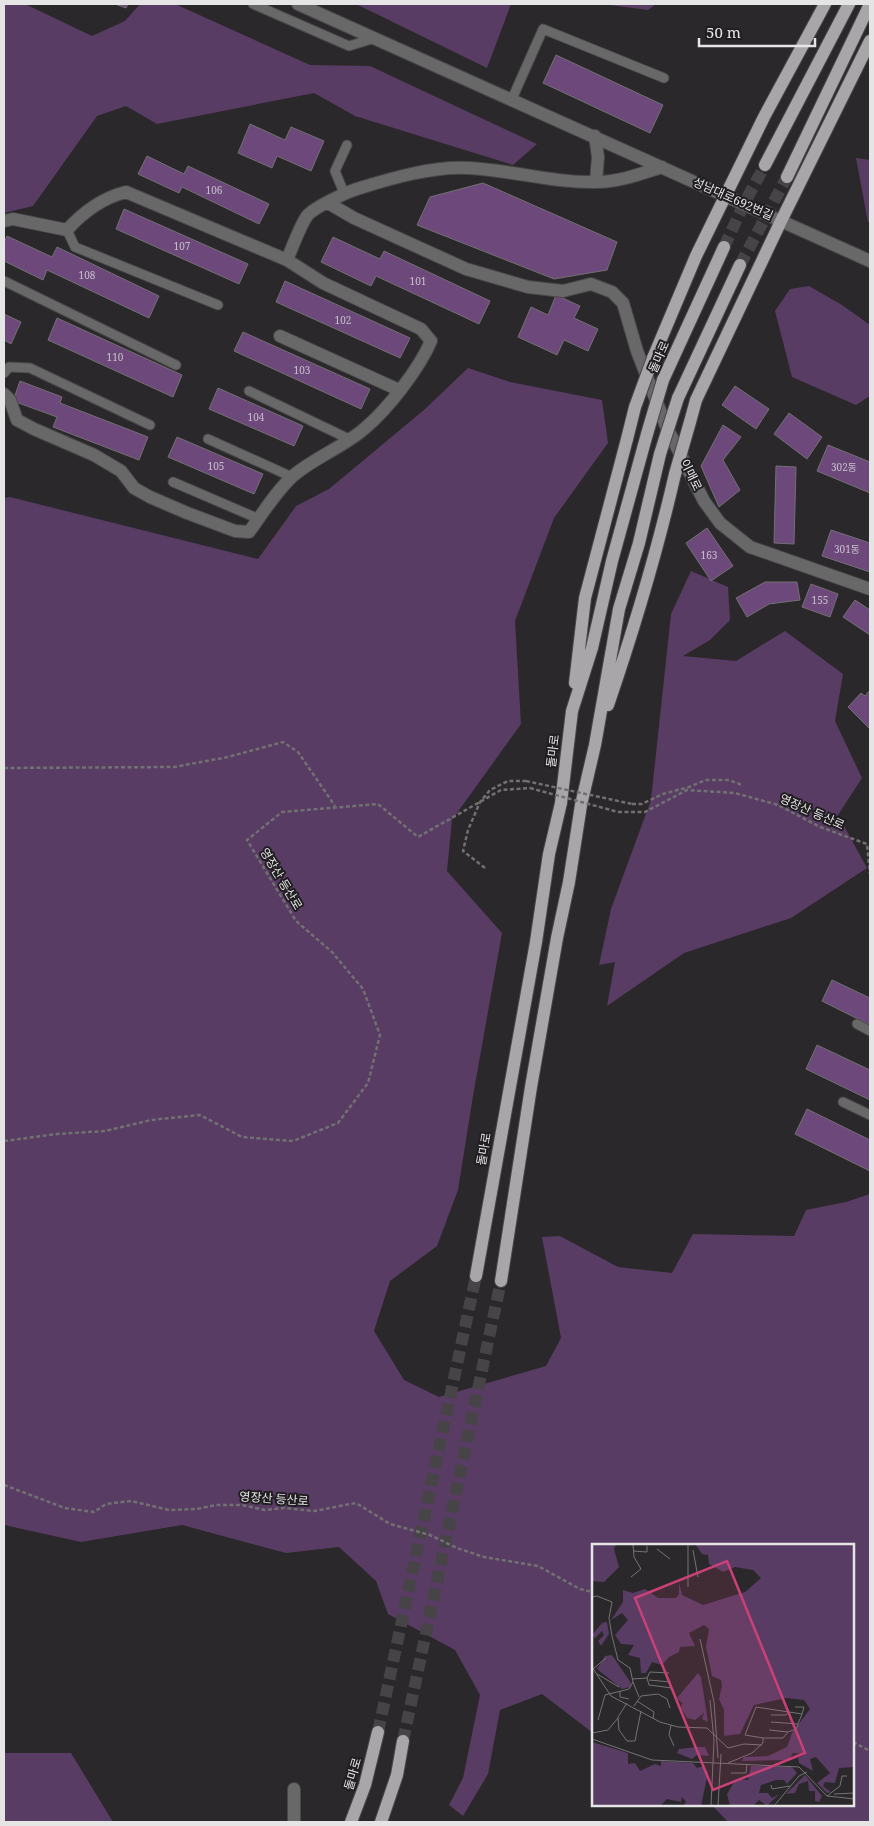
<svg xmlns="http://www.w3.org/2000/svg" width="874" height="1826" viewBox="0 0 874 1826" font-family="'Noto Serif','Noto Sans KR',serif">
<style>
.green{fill:#583c63}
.building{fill:#6d497b;stroke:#727073}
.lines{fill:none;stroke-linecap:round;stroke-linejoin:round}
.primary-tunnel{stroke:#464446;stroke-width:12;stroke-dasharray:12 6;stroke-linecap:butt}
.service-casing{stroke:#484648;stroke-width:11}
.minor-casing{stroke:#484648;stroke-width:14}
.tertiary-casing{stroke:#484648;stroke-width:14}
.primary-casing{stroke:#484648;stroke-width:14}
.path{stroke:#727072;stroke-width:2.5;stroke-dasharray:4 2.5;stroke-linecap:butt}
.service{stroke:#686869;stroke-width:9}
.minor{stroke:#686869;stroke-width:12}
.tertiary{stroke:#686869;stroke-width:12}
.primary{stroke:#a8a6a9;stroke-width:12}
.primary-bridge-casing{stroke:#484648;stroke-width:14;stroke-linecap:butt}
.path-bridge{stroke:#727072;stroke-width:2.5;stroke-dasharray:4 2.5;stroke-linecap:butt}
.primary-bridge{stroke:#a8a6a9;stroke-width:12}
.labels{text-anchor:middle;stroke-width:4;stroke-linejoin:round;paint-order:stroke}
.number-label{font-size:10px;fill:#c8becb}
.street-label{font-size:12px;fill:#e6e5e6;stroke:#201e21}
.inset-road{fill:none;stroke:#757475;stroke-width:1}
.view{fill:#c94177;fill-opacity:0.15;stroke:#c94177;stroke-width:2.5}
.inset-edge{fill:none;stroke:#e6e5e6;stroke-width:2.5}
</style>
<rect width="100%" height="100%" fill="#2a282a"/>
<path class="green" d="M4 4H25L92 36 125 21 140 4H175L310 65 370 66 537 144 513 165 355 116 314 93 157 124 126 106 97 116 33 206 4 213Z
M356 4H511L487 68Z
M602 4H656L648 10Z
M856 158 870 160V222H868Z
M809 286 842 305 870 325V396L856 405 792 377 775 311 790 289Z
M468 368 510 382 602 400 608 443 554 518 515 621 521 724 452 820 447 871 502 933 473 1096 458 1190 437 1246 390 1281 374 1331 404 1380 439 1397 546 1366 561 1338 542 1237 560 1236 618 1267 672 1273 693 1234 794 1236 806 1210 846 1202 870 1194V1822H728L712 1805H853V1545H593V1733L542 1694 500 1710 488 1774 463 1816 449 1805 463 1778 480 1695 455 1650 388 1614 376 1581 339 1547 286 1553 182 1525 81 1542 4 1525V498L10 497 258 559 296 506 329 489 425 409Z
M691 571 728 587 730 620 710 640 683 656 736 661 785 631 843 674 835 721 862 778 838 815 867 868 791 918 684 953 607 1006 615 962 599 965 611 909 651 800 671 614Z
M4 1753H71L113 1822H4Z"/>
<path class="building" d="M115 4H128L126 8Z
M556 55 663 105 650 133 543 83Z
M250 124 285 140 291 127 324 141 311 171 277 156 272 168 238 153Z
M147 156 184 174 188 166 269 204 259 224 182 187 179 193 138 174Z
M483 183 617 242 607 270 554 279 417 225 430 197Z
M124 209 248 264 239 284 116 229Z
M7 236 52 257 57 247 159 296 149 318 47 270 43 280 4 261V243Z
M333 237 380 259 384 251 490 301 479 324 376 276 371 286 321 262Z
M285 281 410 338 400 358 276 302Z
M556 295 580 306 574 318 598 329 588 351 564 340 557 355 518 337 531 307 548 315Z
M4 314 21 322 11 344 4 340Z
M57 318 182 375 173 397 48 340Z
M243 332 370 389 361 409 234 351Z
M20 381 62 397 60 403 148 437 139 460 53 427 57 417 13 401Z
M735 386 769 409 756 429 722 405Z
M218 388 303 426 294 446 209 409Z
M789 413 822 437 807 459 774 434Z
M723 425 741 437 723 460 740 490 719 507 701 466Z
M177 437 263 474 254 494 168 457Z
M828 445 870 462V493L817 471Z
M776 466 796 467 794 544 774 543Z
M707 528 733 566 711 581 686 543Z
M831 530 870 543V572L822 556Z
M765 582H797L800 600 769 604 747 617 736 598Z
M811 584 838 594 830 617 802 607Z
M855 600 870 610V635L843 617Z
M870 690V729L848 707 861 693 865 696Z
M832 980 870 998V1025L822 1001Z
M817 1045 870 1070V1100L806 1069Z
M807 1109 870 1140V1171L795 1134Z"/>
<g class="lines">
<path class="primary-tunnel" d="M724 247 744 204 765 165
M740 265 787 177
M378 1732 476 1276
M403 1741 501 1281"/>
<defs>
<path id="service" d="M253 4 349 46 375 38
M512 99 543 29 664 78
M344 193 335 171 347 145
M67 230 75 247 218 305
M4 281 176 365
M4 373 9 367 30 368 150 425
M249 391 349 439
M208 439 292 477
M173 482 259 519
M857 1024 870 1031
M843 1102 870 1115"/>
<path id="minor" d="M595 136 598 157 596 182
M328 203 354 218 466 269 528 287 563 291 591 284 612 292 623 303 637 351 666 426 704 501 720 523 750 547 870 589
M4 221 13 219 67 230C84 211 102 198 126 192L287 260 323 283 421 329 431 341C419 369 388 409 364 429 343 447 316 457 294 475 276 491 263 513 249 532L235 531 187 513 150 497 134 488 121 471 94 455 34 429 17 420 10 400 4 394
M287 260C292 248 300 226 307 216 314 207 349 191 360 188 392 178 434 166 468 168 511 170 553 183 596 182 619 182 640 174 662 167
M280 336 399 390
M294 1789V1822"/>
<path id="tertiary" d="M298 4 870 261"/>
<path id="primary" d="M765 165 849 4
M787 177 870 4
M653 358 696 256 764 117 825 4
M663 380 724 247
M678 398 740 265
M690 422 696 400 781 221 870 41
M575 683 585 598 627 439
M608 705C634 629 657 552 675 474
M476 1276 536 942 549 854 561 803 572 711 592 648 612 561 647 434
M501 1281 531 1087 557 938 569 882 581 805 595 745 619 609 639 543 660 454
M351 1822 365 1785 378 1732
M381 1822 397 1775 403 1741"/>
</defs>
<use href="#service" class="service-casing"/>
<use href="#minor" class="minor-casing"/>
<use href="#tertiary" class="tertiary-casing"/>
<use href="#primary" class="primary-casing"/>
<path class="path" d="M4 768 174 767 228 757 283 742 298 752 335 806
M632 804H642L663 794 689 787 706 780H729L742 785
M618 812H645L687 790 735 793 778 805 820 827 867 844 870 874
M485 868 463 851 468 830 480 802 490 790 508 781H526
M4 1141 57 1134 105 1131 151 1120 200 1115 242 1137 293 1141 338 1123 368 1083 380 1035 363 989 332 952 296 921 247 840 282 812 378 804 418 837 501 790 530 788
M4 1485 65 1508 94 1512 106 1504 131 1501 169 1510 197 1509 216 1505H242L265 1510 284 1508 314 1511 356 1503 390 1524 430 1535 457 1548 484 1557 538 1566 580 1589 593 1592
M853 1742 870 1751"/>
<use href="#service" class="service"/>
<use href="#minor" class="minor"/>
<use href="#tertiary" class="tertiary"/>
<use href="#primary" class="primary"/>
<defs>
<path id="primary-bridge" d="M647 434 663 380
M627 439 635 407 653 358
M660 454 678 398
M675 474 690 422"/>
</defs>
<use href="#primary-bridge" class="primary-bridge-casing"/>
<path class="path-bridge" d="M526 781 632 804
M530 788 618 812"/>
<use href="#primary-bridge" class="primary-bridge"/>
</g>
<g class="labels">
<g class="number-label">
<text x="214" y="194">106</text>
<text x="182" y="250">107</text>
<text x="87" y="279">108</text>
<text x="418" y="285">101</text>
<text x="343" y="324">102</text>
<text x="115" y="361">110</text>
<text x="302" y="374">103</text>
<text x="256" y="421">104</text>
<text x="216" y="470">105</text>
<text x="844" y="471">302동</text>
<text x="847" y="553">301동</text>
<text x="709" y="559">163</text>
<text x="820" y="604">155</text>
</g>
<g class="street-label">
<text transform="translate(733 199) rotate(24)" y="4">성남대로692번길</text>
<text transform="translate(659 357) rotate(-66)" y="4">돌마로</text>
<text transform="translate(691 475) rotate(64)" y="4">이매로</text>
<text transform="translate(553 751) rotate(-83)" y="4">돌마로</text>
<text transform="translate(812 812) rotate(24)" y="4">영장산 등산로</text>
<text transform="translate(281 879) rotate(59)" y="4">영장산 등산로</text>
<text transform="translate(484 1149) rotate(-80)" y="4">돌마로</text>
<text transform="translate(274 1499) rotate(4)" y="4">영장산 등산로</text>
<text transform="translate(353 1774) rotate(-74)" y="4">돌마로</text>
</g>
</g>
<g transform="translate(592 1544)">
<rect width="262" height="262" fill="#2a282a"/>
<path d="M0 0H24L22 5 27 23 12 38 0 37ZM103 0H262V223L247 224 243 239 233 238 231 242 239 248 235 249 225 239 238 229 224 213 218 215 221 227 207 219 206 214 214 210 201 209 197 216 150 217 152 213 176 212 195 203 200 189 218 165 212 156 194 154 162 161 148 190 132 192V166L127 155 130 142 129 136 120 132 114 103 117 85 112 81 97 89 103 102 88 103 87 108 77 113 70 121 60 118 54 129H49L48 114 36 111 42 101 29 100 23 91 36 76 30 69 19 76 31 58V46L41 49 53 45 66 54H84L87 50V38L90 51 111 61 153 48 169 34 161 26 143 23 131 28 117 20 116 11 110 10ZM15 78 17 90 9 102 6 97 12 91 10 87 3 94 0 91 10 79ZM20 111 39 139 38 143 30 145 5 125 13 112ZM106 129 109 133 116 178 110 175 112 169 103 176 95 174 89 164 90 159 85 154ZM0 198 36 209V220L43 219 48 227 63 220 69 222V217L101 219 105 224 112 222 116 229 109 262H91L94 258 90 253 89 258 75 255 68 262H0ZM105 203H113L117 212 105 211 100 215 85 209 87 205ZM159 222 200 223 205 229 195 240 192 236H184L169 241 167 249H176L180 254 187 250 175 262 167 256 161 262H138L135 250 144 235 156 236ZM213 231 230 252 227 258 223 257V247H217L216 237 207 240 203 249 194 250Z" fill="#583c63"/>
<path class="inset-road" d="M96 0V43M65 5 78 15M101 6 106 33M41 7 55 8V2M39 33 49 25 42 13 41 0M0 53 5 52 20 58 17 74 20 92 26 116 38 124 41 138 37 145 13 151 6 176M108 95 122 158 126 214M0 123 19 152 68 178 86 183 115 184 136 204 152 200 170 201M1 125 14 114M77 129 58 128 55 134 57 141 80 144M5 130 27 143M40 135 55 134M57 136 79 138M41 138 47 153M28 147V153L37 155M118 156 122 196 119 262M45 157 62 168 61 175M35 159 26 173 27 186 35 197H43L49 167M42 162 49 152 66 150 75 155 78 164M203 163H212L210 170M179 171H194L197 168M179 178 206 180M79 181 77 191 82 202M177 186 196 188M0 189 16 186 26 174M0 195 60 216 207 223 235 252 263 255M136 219 160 209 171 199V194L153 191 164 163 210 170 204 185 196 188 191 194H171M139 229H154L155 220M179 241 180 245 198 242M242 250 263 249M235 252 248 242 250 232H255M126 262 129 210M182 262 207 232 215 228"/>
<path class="view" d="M135 17 213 209 121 246 43 54Z"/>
<rect width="262" height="262" class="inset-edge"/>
</g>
<rect width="874" height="1826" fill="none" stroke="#e6e5e6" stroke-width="10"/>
<path d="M699 38v8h116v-8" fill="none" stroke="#e6e5e6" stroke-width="2.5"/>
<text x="706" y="38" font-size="15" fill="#e6e5e6" stroke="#201e21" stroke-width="4" paint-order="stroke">50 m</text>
</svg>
